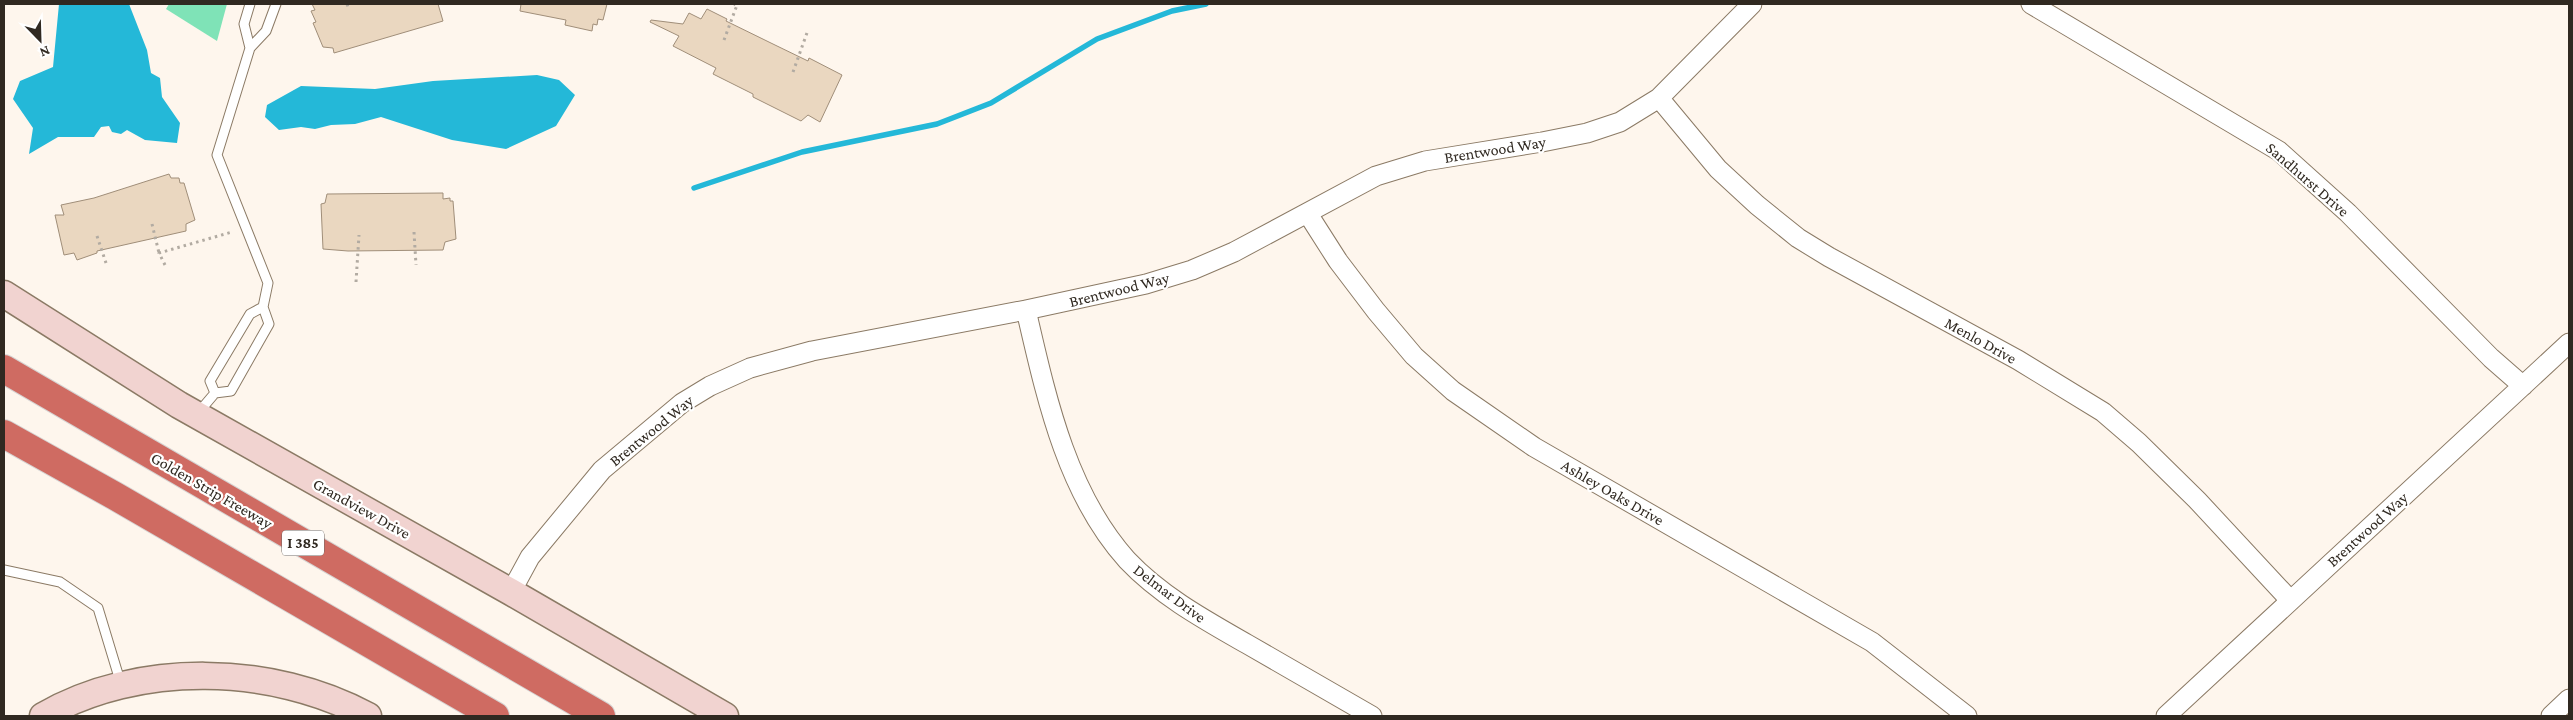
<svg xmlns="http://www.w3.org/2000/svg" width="2573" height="720" viewBox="0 0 2573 720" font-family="'Crimson Pro',serif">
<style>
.green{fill:#7fe3b7}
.water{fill:#24b8d8}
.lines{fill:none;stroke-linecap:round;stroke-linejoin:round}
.stream{stroke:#24b8d8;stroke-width:5.5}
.building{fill:#ead7c0;stroke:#a08e79}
.lane-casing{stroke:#8b7a65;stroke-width:11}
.street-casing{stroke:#8b7a65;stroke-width:21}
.secondary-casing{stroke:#8b7a65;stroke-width:29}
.highway-casing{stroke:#d6d4d3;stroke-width:30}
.path{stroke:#b2aba2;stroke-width:3;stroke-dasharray:2.5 4;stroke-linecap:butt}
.lane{stroke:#fff;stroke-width:9}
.street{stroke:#fff;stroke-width:19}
.secondary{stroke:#f1d3d0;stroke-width:26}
.highway{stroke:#cf6b62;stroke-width:28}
.labels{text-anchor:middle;stroke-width:4.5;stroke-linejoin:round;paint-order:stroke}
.shield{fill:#fff;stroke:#6e6964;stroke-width:1}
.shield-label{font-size:15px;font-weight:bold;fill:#302921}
.street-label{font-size:16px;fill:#302921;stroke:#fff}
</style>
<rect width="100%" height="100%" fill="#fef6ed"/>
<path class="green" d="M169 4H227L217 41 166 9Z"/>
<path class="water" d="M59 4H129L147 50 151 73 160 78 162 97 180 123 177 143 145 140 127 130 121 134 112 132 109 126 101 127 94 137H58L29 154 33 128 13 99 20 81 53 67Z
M537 75 559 80 575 95 556 126 506 149 452 140 381 117 355 124 331 125 315 129 301 127 279 130 265 117 267 105 301 86 375 89 433 81Z"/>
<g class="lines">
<path class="stream" d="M694 188 802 152 937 124 991 103 1097 39 1172 11 1206 4"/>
</g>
<path class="building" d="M312 4H438L443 21 334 53 333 48 323 47 313 23 316 22 311 11 315 10Z
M521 4H607L603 20 598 19 597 25 593 24 592 31 565 25 566 20 520 11Z
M707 9 727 19 726 21 775 45 808 61 809 58 842 75 820 122 808 115 801 121 753 97V94L713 74 716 68 673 46 679 36 650 22 651 20 683 24 689 13 701 19Z
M169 174 171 178H179L180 183H184L195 220 186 224V231L97 251V253L77 260 74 253 64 255 55 215H64L61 205 94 198Z
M443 193V199L450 198V201H453L456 239 445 242 443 250 348 251 323 249 321 204 325 203 327 194Z"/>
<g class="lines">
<defs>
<path id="lane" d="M250 48 244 24 250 4
M215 393 210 381 250 314 263 307
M198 413 215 393 231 391 269 324 263 307 268 283 217 155 250 48 266 31 276 4
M4 570 60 582 98 608 121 684"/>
<path id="street" d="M2031 4 2279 151 2348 213 2491 358 2523 386
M1659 98 1718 169 1757 205 1798 238 1829 257 2018 360 2103 412 2139 443 2197 500 2290 600
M1308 214 1338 261 1376 311 1414 356 1453 391 1534 447 1872 642 1967 716
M1026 310C1046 396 1066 492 1127 560 1161 596 1205 620 1247 644 1289 668 1330 692 1372 716
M511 592 530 557 602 470 682 403 710 386 750 368 812 351 1026 310 1146 284 1192 270 1234 252 1376 176 1425 161 1542 142 1587 133 1620 122 1659 98 1752 4
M2166 716 2569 343
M2551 716 2569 699"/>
<path id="secondary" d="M4 294 179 405 511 592 725 716
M43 716C138 661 272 664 368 716"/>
<path id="highway" d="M4 369 601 716
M4 434 115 496 495 716"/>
</defs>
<use href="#lane" class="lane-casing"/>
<use href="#street" class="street-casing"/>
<use href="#secondary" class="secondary-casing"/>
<use href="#highway" class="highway-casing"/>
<path class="path" d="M347 4 348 7
M724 40 737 5 734 4
M793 72 808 30
M152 224 159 253
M414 232 416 265
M97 236 107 266
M165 265 159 253 232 232
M356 282 359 235"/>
<use href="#lane" class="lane"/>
<use href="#street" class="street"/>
<use href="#secondary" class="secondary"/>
<use href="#highway" class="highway"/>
</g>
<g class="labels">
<rect class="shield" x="282" y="530.5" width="42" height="25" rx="4"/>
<g class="shield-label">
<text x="303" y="548">I 385</text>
</g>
<g class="street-label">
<text transform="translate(1495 149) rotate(-9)" y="6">Brentwood Way</text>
<text transform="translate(2308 179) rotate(41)" y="6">Sandhurst Drive</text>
<text transform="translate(1119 289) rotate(-14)" y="6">Brentwood Way</text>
<text transform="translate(1981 340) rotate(29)" y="6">Menlo Drive</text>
<text transform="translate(651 430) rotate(-39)" y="6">Brentwood Way</text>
<text transform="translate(212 490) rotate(30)" y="6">Golden Strip Freeway</text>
<text transform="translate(1613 492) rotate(30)" y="6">Ashley Oaks Drive</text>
<text transform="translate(362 508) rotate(29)" y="6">Grandview Drive</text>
<text transform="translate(2367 529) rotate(-42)" y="6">Brentwood Way</text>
<text transform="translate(1170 593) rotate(37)" y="6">Delmar Drive</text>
</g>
</g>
<rect width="2573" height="720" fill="none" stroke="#302921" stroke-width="10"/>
<g transform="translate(40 40) rotate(157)" stroke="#ffffff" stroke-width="4" paint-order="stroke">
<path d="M0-4L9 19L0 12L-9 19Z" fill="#302921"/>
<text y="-8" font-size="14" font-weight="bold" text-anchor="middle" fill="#302921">N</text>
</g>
</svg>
